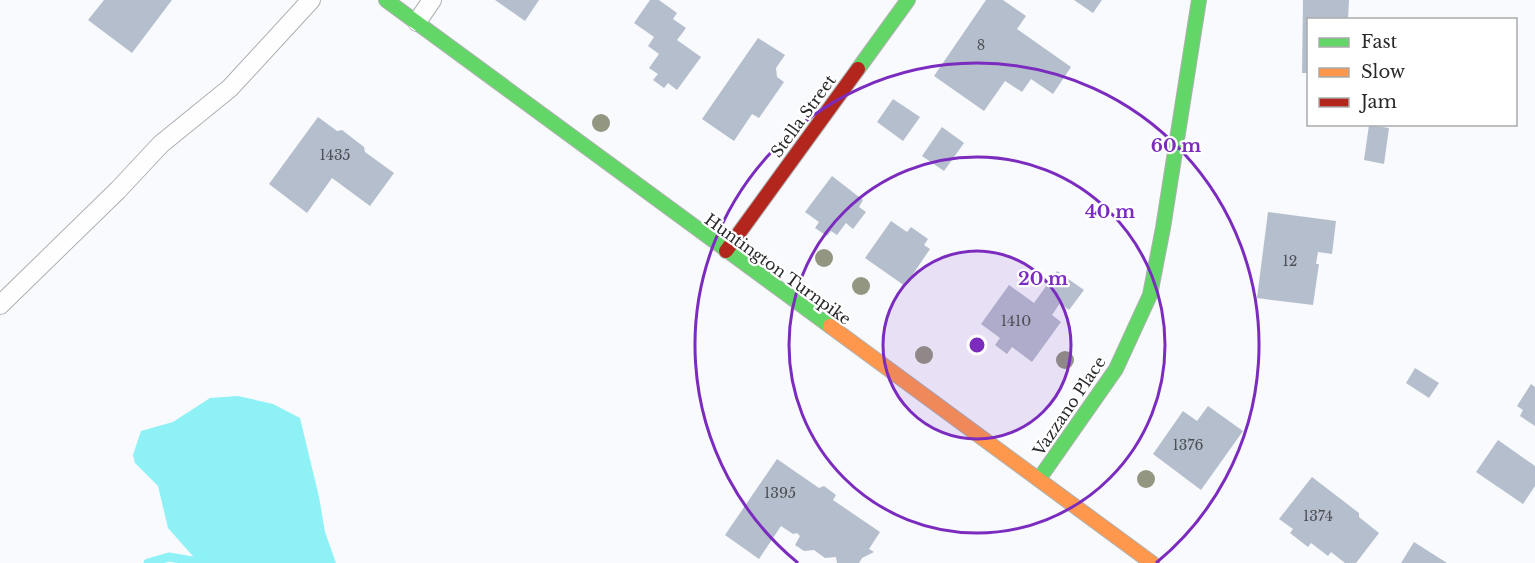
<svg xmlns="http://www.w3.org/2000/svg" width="1535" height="563" viewBox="0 0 1535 563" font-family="'Libre Baskerville',serif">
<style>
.water{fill:#8df1f5}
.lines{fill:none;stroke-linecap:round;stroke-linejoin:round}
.stream{stroke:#8df1f5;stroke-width:9}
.building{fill:#b5becd}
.lane-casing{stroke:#aeb0b2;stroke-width:20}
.fast-casing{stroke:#aeb0b2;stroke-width:16}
.slow-casing{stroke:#aeb0b2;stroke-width:16}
.jam-casing{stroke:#aeb0b2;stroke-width:16}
.lane{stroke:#fefeff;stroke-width:18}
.fast{stroke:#63d668;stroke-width:14}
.slow{stroke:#ff974d;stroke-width:14}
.jam{stroke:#b3261e;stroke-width:14}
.tree{fill:#939681}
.ring{fill:none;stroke:#7b2cbf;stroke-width:3}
.labels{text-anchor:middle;stroke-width:4.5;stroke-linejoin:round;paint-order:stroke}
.number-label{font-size:14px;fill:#4c4f54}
.street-label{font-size:16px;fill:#292a2c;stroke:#fff}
.centre{fill:#7b2cbf;stroke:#fff;stroke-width:3}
.ring-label{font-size:18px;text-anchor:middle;font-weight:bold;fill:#7b2cbf;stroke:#fff;stroke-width:4.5;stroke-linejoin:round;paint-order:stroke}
</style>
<rect width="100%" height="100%" fill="#f8fafd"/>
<path class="water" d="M238 396 273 404 300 418 319 497 325 532 336 563H199L168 528 158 486 135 463 133 455 141 431 173 422 210 398Z"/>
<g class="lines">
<path class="stream" d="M148 563 169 557 204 563"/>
</g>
<path class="building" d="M104 0H172L132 53 88 20Z
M495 0H539L525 21Z
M650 0H659L677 13 673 19 686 28 677 40 701 57 677 90 668 83 664 88 653 80 658 74 649 68 659 54 648 46 654 37 634 23Z
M986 0H1003L1026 16 1017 29 1071 67 1053 94 1031 79 1022 92 1005 81 984 111 934 76Z
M1074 0H1102L1093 13Z
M1303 0H1349L1348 20H1308V73H1302Z
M758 38 785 55 776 68 777 77 784 82 759 118 752 114 734 141 702 119Z
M893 99 920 117 903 141 877 122Z
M318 117 337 131 342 130 364 147 365 152 394 173 370 206 332 178 307 213 269 184Z
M1369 125 1389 128 1384 164 1364 160Z
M942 127 964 143 944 171 922 156Z
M832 176 863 200 859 207 866 212 853 229 846 223 837 235 831 231 827 236 815 228 819 222 805 212Z
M1268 212 1336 221 1332 254 1318 252 1316 264H1319L1313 305 1257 298Z
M891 221 907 232 911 227 928 239 924 245 930 249 905 286 865 258Z
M1057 271 1084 290 1069 310 1060 303 1052 315 1061 322 1032 362 1012 347 1007 354 995 345 1000 338 981 324 1009 285 1034 303Z
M1415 368 1439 383 1429 398 1406 383Z
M1531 384 1535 387V426L1520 416 1523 410 1517 406Z
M1208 406 1243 431 1201 490 1153 454 1183 411 1197 421Z
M1498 440 1535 466V486L1523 504 1476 472Z
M777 459 819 488 824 486 836 495 833 500 880 532 869 549 874 552 862 558 859 563H837L836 557 825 558 814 550 804 551 795 545 800 536 797 533 793 534 781 526 759 559 725 535Z
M1312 477 1359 513V517L1379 533 1356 563H1345L1331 552 1328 556 1311 543 1308 547 1290 533 1293 529 1279 519Z
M1414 542 1447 563H1401Z"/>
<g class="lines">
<defs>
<path id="lane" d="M417 22 432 0
M0 305 118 190 161 144 230 88 311 0"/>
<path id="fast" d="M386 0 830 326
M858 69 908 0
M1039 479 1116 369 1150 295 1163 228 1199 0"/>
<path id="slow" d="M830 326 1152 563"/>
<path id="jam" d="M726 251 858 69"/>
</defs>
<use href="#lane" class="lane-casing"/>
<use href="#fast" class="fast-casing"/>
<use href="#slow" class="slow-casing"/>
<use href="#jam" class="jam-casing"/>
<use href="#lane" class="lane"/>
<use href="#fast" class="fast"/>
<use href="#slow" class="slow"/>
<use href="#jam" class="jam"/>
</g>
<g class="tree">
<circle cx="601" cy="123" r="9"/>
<circle cx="824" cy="258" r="9"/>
<circle cx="861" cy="286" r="9"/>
<circle cx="924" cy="355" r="9"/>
<circle cx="1065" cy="360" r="9"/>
<circle cx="1146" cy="479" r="9"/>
</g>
<circle cx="977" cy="345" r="94" fill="#7b2cbf" fill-opacity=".12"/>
<g class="ring">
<circle cx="977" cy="345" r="94"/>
<circle cx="977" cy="345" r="188"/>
<path d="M798 563A282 282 0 1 1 1156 563"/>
</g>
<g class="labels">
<g class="number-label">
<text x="981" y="50">8</text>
<text x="335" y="160">1435</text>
<text x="1290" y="266">12</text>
<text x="1016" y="326">1410</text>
<text x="1188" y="450">1376</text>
<text x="780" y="498">1395</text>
<text x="1318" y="521">1374</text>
</g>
<g class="street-label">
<text transform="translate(803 116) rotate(-54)" y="6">Stella Street</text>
<text transform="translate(778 269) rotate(36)" y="6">Huntington Turnpike</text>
<text transform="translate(1069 406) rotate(-56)" y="6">Vazzano Place</text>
</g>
</g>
<circle cx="977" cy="345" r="9" class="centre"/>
<g class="ring-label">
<text x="1176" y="152">60 m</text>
<text x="1110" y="218">40 m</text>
<text x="1043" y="285">20 m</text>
</g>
<rect x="1307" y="18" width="210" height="108" fill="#ffffff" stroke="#a9aaab" stroke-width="1.5"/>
<rect x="1319" y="38" width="30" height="9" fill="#63d668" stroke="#a9aaab" stroke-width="1.5"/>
<text x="1361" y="48" font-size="18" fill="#292a2c">Fast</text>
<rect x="1319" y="68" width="30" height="9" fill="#ff974d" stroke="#a9aaab" stroke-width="1.5"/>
<text x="1361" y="78" font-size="18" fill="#292a2c">Slow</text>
<rect x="1319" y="98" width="30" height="9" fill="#b3261e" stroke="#a9aaab" stroke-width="1.5"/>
<text x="1361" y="108" font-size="18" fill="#292a2c">Jam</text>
</svg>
